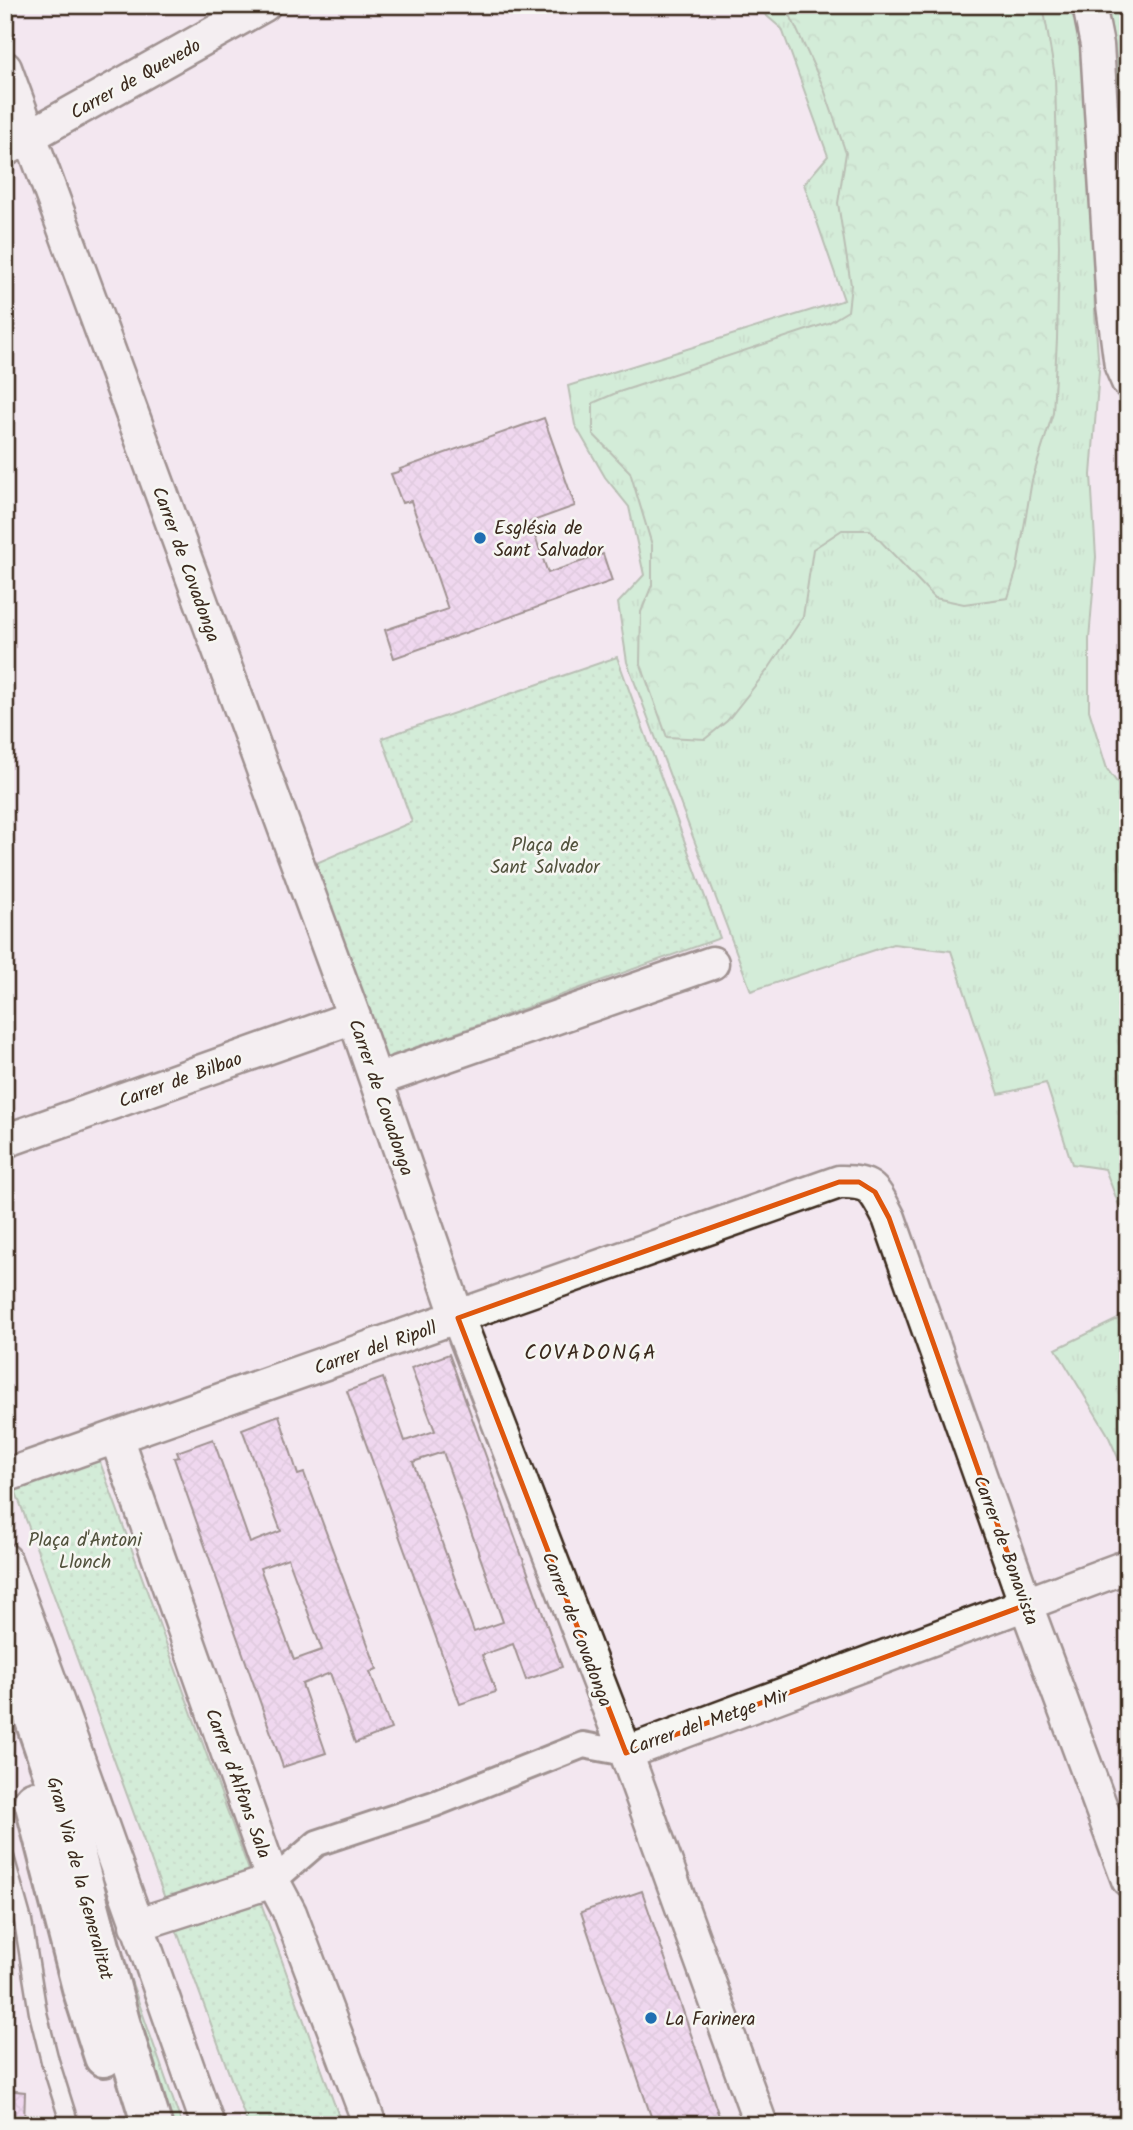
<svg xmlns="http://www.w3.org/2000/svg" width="1133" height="2130" viewBox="0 0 1133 2130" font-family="Kalam,sans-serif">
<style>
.grass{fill:url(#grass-tufts);stroke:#748e6c;stroke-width:2}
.forest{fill:url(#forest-crowns);stroke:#748e6c;stroke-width:2}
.park{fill:url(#park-dots);stroke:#748e6c;stroke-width:2}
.building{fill:url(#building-cross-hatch);stroke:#3b2a1e;stroke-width:2;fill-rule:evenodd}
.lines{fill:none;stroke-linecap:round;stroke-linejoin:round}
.service-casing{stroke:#3b2a1e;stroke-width:21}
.pedestrian-casing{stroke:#3b2a1e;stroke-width:30}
.minor-casing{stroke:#3b2a1e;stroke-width:37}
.tertiary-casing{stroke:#3b2a1e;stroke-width:44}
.service{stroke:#f6f6f2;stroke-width:16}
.pedestrian{stroke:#f6f6f2;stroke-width:24}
.minor{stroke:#f6f6f2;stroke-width:32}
.tertiary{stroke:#f6f6f2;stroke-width:38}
.marked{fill:none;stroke:#df570d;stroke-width:5;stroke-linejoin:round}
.poi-dot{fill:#1f6fb2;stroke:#f6f6f2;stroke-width:2.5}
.labels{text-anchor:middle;stroke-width:5;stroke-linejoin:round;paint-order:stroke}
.street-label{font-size:19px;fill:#3b2a1e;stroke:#f6f6f2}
.poi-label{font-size:19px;fill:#3b2a1e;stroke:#f6f6f2;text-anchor:start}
.park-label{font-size:19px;fill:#52523d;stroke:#f6f6f2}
.neighbourhood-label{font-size:21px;letter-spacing:2px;fill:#3b2a1e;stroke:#f6f6f2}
</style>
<defs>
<pattern id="grass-tufts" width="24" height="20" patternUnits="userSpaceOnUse" patternTransform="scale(1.75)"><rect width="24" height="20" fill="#aef1ba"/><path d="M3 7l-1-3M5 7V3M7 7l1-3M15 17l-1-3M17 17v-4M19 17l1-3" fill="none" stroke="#97cf9f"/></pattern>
<pattern id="forest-crowns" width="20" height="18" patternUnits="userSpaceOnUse" patternTransform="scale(1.75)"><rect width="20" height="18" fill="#aef1ba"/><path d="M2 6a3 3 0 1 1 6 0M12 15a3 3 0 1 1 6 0" fill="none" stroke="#97cf9f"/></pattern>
<pattern id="park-dots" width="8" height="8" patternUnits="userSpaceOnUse" patternTransform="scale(1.75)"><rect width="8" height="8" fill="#aef1ba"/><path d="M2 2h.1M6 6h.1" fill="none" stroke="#97cf9f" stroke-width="1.8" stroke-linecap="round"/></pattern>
<pattern id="building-cross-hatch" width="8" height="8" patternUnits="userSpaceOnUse" patternTransform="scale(1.75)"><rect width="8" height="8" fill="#ecc4ed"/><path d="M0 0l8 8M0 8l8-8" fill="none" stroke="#cba9cb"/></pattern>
</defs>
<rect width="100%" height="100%" fill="#f3e7f0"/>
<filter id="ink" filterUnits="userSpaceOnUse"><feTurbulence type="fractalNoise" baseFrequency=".0143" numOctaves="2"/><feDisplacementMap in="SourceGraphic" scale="14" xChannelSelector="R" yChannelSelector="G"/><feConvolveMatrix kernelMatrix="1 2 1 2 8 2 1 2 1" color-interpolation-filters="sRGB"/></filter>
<g filter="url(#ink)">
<path class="grass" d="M754 5H1071L1077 27 1089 97 1095 314 1099 371 1091 475 1096 557 1089 639V710L1107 769 1128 797V1229L1105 1169 1072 1164 1046 1083 999 1094 951 951 893 944 751 991 627 662 618 603 644 575 629 507 605 477 575 425 568 386 844 300 804 184 828 156 782 29Z
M1107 5H1128V240L1115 48Z
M1128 1314V1480L1107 1433 1056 1349Z
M110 1921 182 2125H164Z"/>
<path class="forest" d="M777 5H1043L1055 76 1057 157 1059 246 1057 339 1053 413 1032 480 1017 569 1008 598 964 604 935 598 870 530H842L813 549 803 617 769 668 727 721 705 739 667 737 640 662 641 612 652 585V545L630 472 593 434V403L616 393 828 323 848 311 851 285 838 203 846 153 823 86 791 17Z"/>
<path class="park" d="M617 657 720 938 386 1058 314 864 412 822 382 738Z
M97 1454 342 2125H248L13 1484Z"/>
<path class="building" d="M544 418 575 506 530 522 548 573 603 554 612 581 394 658 385 630 448 609 411 501 402 503 391 474 401 471 400 469Z
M449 1354 562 1667 526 1680 513 1644 482 1655 496 1692 460 1704 347 1391 383 1378 405 1441 435 1431 411 1368ZM443 1452 503 1622 474 1632 413 1462Z
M279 1415 298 1475 304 1473 377 1669 370 1672 391 1729 355 1743 330 1673 302 1684 326 1753 283 1767 174 1458 179 1457 177 1452 213 1439 250 1543 281 1531 242 1429ZM288 1558 322 1650 294 1660 260 1568Z
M642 1891 722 2125H654L581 1912Z
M5 2048 9 2058 6 2090 25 2092 24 2125H5Z"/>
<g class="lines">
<defs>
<path id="service" d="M5 1857 23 1921 38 2013 50 2061 70 2125"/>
<path id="pedestrian" d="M273 1881 317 1843 434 1804 583 1745 626 1753"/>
<path id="minor" d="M1089 5 1097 45 1113 305 1121 366 1128 382
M5 68 354 1017 458 1318 626 1753 761 2125
M5 150 264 5
M376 1080 712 963
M5 1141 354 1017
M116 1437 273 1881 290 1913 370 2125
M5 1476 839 1182C873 1181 874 1190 889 1218L1026 1605 1128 1880
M5 1560C76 1747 141 1936 208 2125
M626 1753 1128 1566
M136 1925 273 1881"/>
<path id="tertiary" d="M5 1632 57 1785 120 2022 152 2125
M34 1801 82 1988 104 2057"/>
</defs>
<use href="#service" class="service-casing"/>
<use href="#pedestrian" class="pedestrian-casing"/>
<use href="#minor" class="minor-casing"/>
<use href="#tertiary" class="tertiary-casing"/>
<use href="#service" class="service"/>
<use href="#pedestrian" class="pedestrian"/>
<use href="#minor" class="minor"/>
<use href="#tertiary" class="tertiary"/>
</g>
</g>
<path d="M0 0H1133V2130H0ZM839 1182H859L875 1192 889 1218 1026 1605 626 1753 458 1318Z" fill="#f3e7f0" fill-opacity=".55" fill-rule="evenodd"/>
<path class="marked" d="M839 1182H859L875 1192 889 1218 1026 1605 626 1753 458 1318Z"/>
<g class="poi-dot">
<circle cx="480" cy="538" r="7"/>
<circle cx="651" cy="2018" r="7"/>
</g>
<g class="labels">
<g class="street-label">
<text transform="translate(135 78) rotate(-29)" y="7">Carrer de Quevedo</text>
<text transform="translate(187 564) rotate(70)" y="7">Carrer de Covadonga</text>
<text transform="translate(180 1079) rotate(-20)" y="7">Carrer de Bilbao</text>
<text transform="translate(382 1097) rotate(71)" y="7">Carrer de Covadonga</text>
<text transform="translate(375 1347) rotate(-19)" y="7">Carrer del Ripoll</text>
<text transform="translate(1007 1550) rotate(70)" y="7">Carrer de Bonavista</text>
<text transform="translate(578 1629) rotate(69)" y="7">Carrer de Covadonga</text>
<text transform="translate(708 1721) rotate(-19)" y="7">Carrer del Metge Mir</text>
<text transform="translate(239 1783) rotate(70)" y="7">Carrer d'Alfons Sala</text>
<text transform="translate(81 1878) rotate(75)" y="7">Gran Via de la Generalitat</text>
</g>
<g class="poi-label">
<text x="494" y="534">Església de<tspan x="494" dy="22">Sant Salvador</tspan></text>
<text x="665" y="2025">La Farinera</text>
</g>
<g class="park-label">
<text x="545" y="851">Plaça de<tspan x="545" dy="22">Sant Salvador</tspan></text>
<text x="85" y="1546">Plaça d'Antoni<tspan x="85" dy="22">Llonch</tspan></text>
</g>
<g class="neighbourhood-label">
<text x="591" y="1359">COVADONGA</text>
</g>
</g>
<rect width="1133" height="2130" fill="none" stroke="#f6f6f2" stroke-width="28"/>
<rect x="14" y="14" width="1105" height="2102" fill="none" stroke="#3b2a1e" stroke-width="2.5" filter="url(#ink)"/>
</svg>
